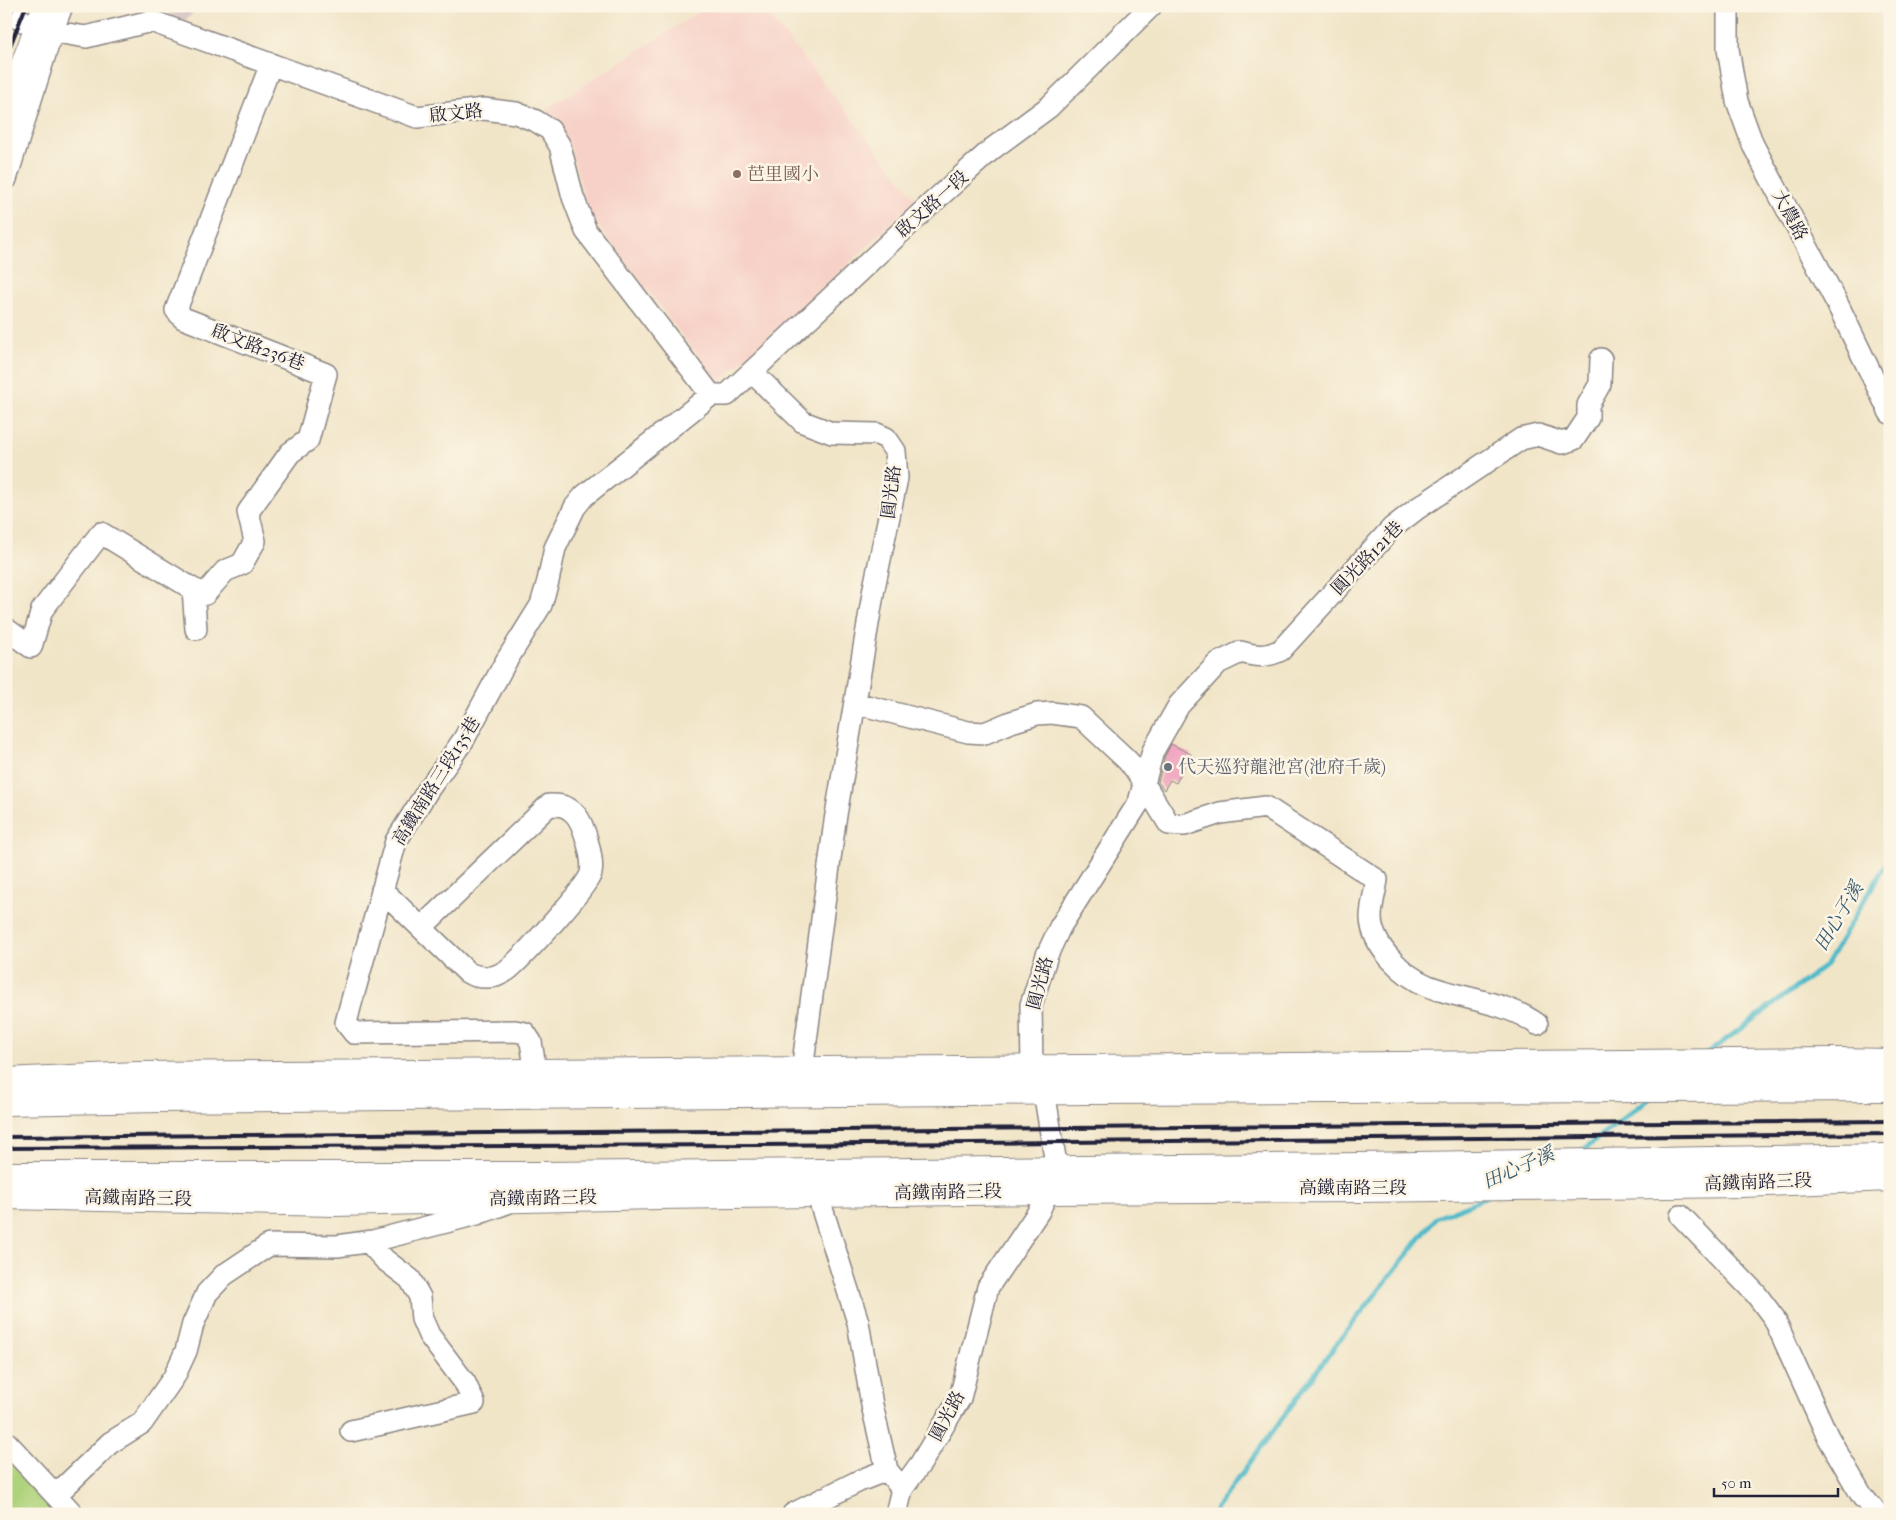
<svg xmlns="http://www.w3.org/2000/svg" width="1896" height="1520" viewBox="0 0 1896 1520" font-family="'IM FELL French Canon','Noto Serif TC',serif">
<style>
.built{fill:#f7d1c8}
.industrial{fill:#d2bfc0}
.green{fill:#afd37c;stroke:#687a5c}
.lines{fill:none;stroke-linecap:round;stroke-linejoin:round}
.stream{stroke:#4ebac9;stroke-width:5}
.building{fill:#f0a1bd}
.minor-casing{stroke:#8a8482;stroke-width:24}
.major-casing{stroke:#8a8482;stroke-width:30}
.minor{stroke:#fff;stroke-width:21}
.major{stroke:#fff;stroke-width:28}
.rail{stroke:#22223b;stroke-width:4}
.education-dot{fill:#8d6e63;stroke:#fcf5e5;stroke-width:2}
.worship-dot{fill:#6b7280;stroke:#fcf5e5;stroke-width:2}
.labels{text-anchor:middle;stroke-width:5;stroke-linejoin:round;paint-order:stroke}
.street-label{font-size:18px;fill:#22223b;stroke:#fcf5e5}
.education-label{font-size:18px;fill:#785e54;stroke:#fcf5e5;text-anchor:start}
.worship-label{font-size:18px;fill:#5b616d;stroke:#fcf5e5;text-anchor:start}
.water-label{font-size:19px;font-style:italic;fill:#31576d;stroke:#fcf5e5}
</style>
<rect width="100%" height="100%" fill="#fcf5e5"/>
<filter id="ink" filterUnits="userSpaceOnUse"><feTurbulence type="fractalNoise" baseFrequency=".02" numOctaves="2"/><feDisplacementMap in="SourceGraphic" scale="10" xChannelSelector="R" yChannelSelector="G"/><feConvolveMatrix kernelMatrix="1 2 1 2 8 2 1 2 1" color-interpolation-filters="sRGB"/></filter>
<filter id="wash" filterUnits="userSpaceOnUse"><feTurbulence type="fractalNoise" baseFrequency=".0096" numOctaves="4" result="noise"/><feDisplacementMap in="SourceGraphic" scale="20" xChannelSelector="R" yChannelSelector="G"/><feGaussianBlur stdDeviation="1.12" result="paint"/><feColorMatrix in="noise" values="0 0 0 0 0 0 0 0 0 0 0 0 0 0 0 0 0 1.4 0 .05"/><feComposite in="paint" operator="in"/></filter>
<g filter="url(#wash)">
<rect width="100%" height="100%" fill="#f1e5c8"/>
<path class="built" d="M708 6H762L917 200 719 383 588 213 571 148 546 109Z"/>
<path class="industrial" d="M172 6H195L193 13 181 24 167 19Z"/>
<path class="green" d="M6 1452 62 1514H6Z"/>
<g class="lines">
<path class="stream" d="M1708 1053 1826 965 1890 857
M1578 1154 1650 1098
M1212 1514 1338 1342 1436 1218 1485 1198"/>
</g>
<g id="blocks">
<path class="building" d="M1171 744 1191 754 1176 783 1170 780 1164 790 1158 782 1165 756Z"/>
</g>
</g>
<g filter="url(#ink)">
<use href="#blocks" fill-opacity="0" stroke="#8a8482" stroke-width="1"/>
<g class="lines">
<defs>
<path id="minor" d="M1728 6V49L1737 101 1753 145 1836 301 1890 413
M6 12 38 29 86 37 151 21 417 117 484 109 516 113 536 121 550 130 560 146 573 197 586 231 711 395
M6 179 52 32 62 6
M752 372 803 422 832 433 877 434 886 438 895 451 897 478 874 588 835 821 802 1071
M711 395H727L933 202 992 149 1049 107 1151 6
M193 589 205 594 225 571 242 564 255 541 248 512 290 453 308 440 326 374 183 318 176 310 271 64
M6 629 31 647 42 610 101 533 193 589 196 629
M855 703 968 732 985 733 1011 722 1037 714 1052 713 1081 717 1126 759 1135 769 1169 824 1184 825 1220 813 1266 807 1377 880C1375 892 1371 906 1371 918 1372 947 1404 976 1428 986 1464 1000 1505 1001 1537 1024
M382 890 467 972C475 977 486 978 496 976 501 974 508 970 512 966 526 953 587 888 591 873 594 860 584 821 573 812 565 805 559 805 549 805L422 927
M536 1073 531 1042 525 1033 515 1031 354 1033 346 1023 350 1007 396 841 428 790 464 739 505 663 541 605 548 581 555 548 575 507 584 496 711 395
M817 1193 858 1322 872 1405 887 1470 902 1489
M1681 1216 1756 1294 1774 1318 1828 1437 1862 1496 1877 1514
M351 1431 474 1403 465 1383 429 1335 422 1319 420 1297 410 1279 385 1260 374 1248 373 1241
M6 1442 73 1514
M56 1495 110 1443 142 1423 174 1377 186 1351 193 1324 207 1293 224 1275 269 1245 337 1246 373 1241 477 1214 507 1203
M793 1514 859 1481 887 1470
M896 1514 902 1489 921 1463 960 1398 988 1287 1039 1211 1057 1170 1044 1091 1032 1069 1031 1005 1047 955 1060 927 1139 802 1153 751 1179 705 1218 663 1241 652C1257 657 1267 657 1281 650L1392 528 1418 508 1521 439 1538 435 1562 443 1574 439 1588 418V405L1600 384 1601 359"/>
<path id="major" d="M6 124 26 62 47 6
M6 1082 137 1076 1083 1069 1838 1062 1890 1063
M6 1101 160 1098 1087 1090 1890 1087
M6 1176H546L1360 1167 1890 1158
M6 1195 335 1202 658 1195 1049 1190 1360 1188 1742 1183 1890 1177"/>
</defs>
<use href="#minor" class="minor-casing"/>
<use href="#major" class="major-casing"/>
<use href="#minor" class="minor"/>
<use href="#major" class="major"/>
<path class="rail" d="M6 24 13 6
M6 56 26 6
M6 1137 1890 1121
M6 1148 762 1145 1890 1134"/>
</g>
</g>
<circle class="education-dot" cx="737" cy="174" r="5"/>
<circle class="worship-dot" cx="1168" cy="767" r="5"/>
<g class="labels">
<g class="street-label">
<text transform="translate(456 113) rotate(-6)" y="6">啟文路</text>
<text transform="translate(932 204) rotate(-42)" y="6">啟文路一段</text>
<text transform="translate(1790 215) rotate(62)" y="6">大農路</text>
<text transform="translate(258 347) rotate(21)" y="6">啟文路236巷</text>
<text transform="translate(891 492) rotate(-83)" y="6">圓光路</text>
<text transform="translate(1367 558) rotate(-46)" y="6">圓光路121巷</text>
<text transform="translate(436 781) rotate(-58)" y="6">高鐵南路三段135巷</text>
<text transform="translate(1040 983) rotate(-75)" y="6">圓光路</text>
<text transform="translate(1758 1182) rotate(-2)" y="6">高鐵南路三段</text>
<text x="1353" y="1194">高鐵南路三段</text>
<text transform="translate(948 1192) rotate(-1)" y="6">高鐵南路三段</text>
<text transform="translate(138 1198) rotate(1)" y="6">高鐵南路三段</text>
<text transform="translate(543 1198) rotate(-1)" y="6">高鐵南路三段</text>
<text transform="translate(947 1416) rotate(-62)" y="6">圓光路</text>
</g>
<g class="education-label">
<text x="747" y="180">芭里國小</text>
</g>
<g class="worship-label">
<text x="1178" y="773">代天巡狩龍池宮(池府千歲)</text>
</g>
<g class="water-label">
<text transform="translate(1838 916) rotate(-59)" y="7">田心子溪</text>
<text transform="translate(1518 1167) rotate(-24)" y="7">田心子溪</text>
</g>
</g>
<rect width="1896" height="1520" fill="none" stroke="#fcf5e5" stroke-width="25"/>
<path d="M1714 1488v8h124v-8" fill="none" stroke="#22223b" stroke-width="2.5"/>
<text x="1721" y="1488" font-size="15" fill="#22223b" stroke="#fcf5e5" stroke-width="4" paint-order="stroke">50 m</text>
</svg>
